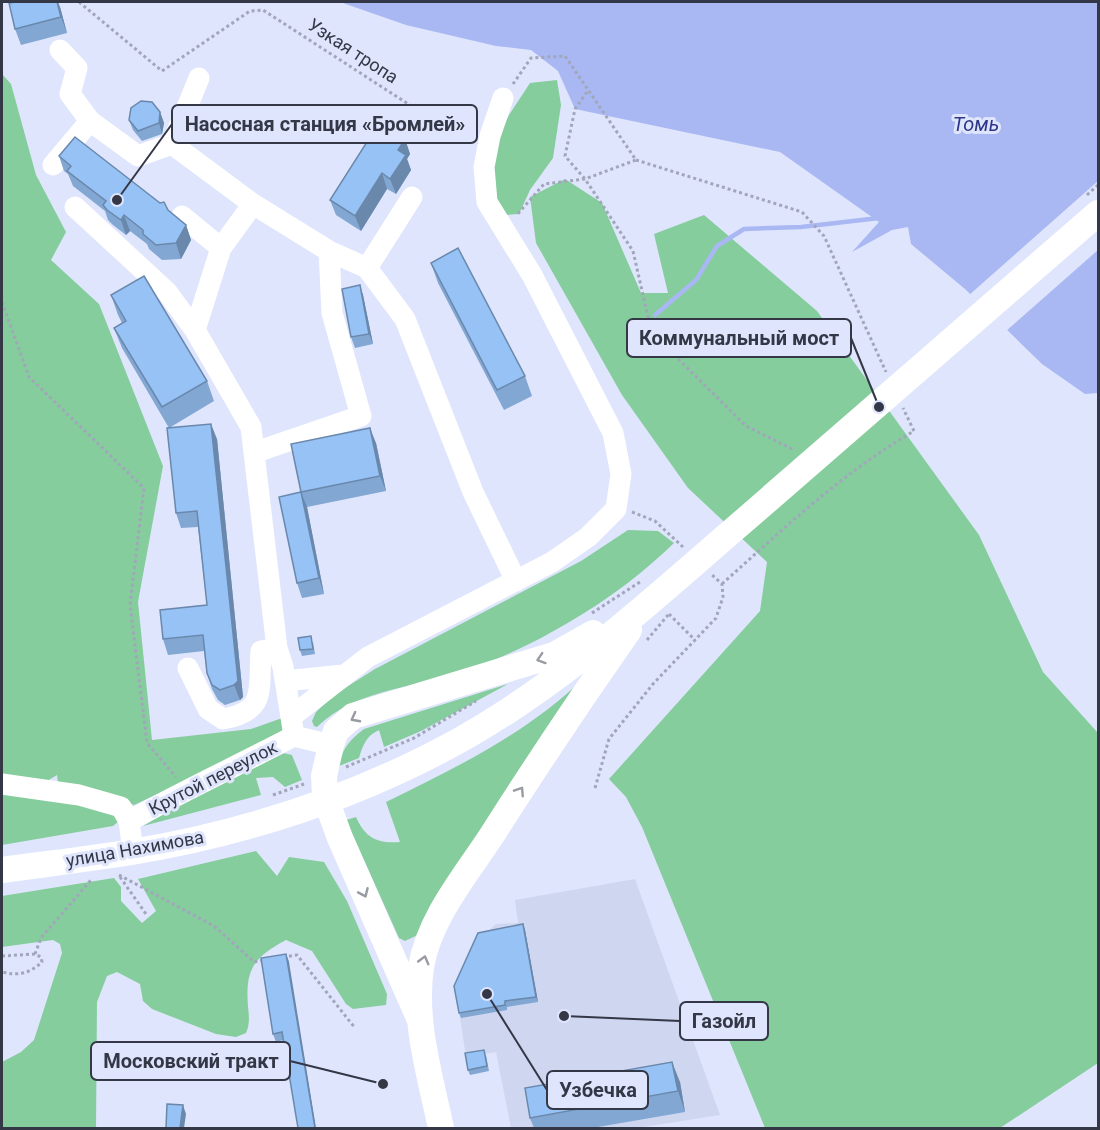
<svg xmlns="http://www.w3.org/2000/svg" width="1100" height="1130" viewBox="0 0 1100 1130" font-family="Roboto,sans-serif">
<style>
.built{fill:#cfd6f0}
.green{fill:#85cd9c;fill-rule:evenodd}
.water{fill:#a9b8f3}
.pier{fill:#dfe5fc}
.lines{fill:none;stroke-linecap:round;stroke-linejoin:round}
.stream{stroke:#a9b8f3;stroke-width:4.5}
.path{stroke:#a1a6bb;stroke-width:3;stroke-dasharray:3 3;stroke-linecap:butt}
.minor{stroke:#fff;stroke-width:21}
.major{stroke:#fff;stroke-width:26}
.wall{fill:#82a7d3}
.shaded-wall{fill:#6a88ac}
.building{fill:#97c2f5;stroke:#6a88ac;stroke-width:1.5}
.oneway{stroke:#999ba2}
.labels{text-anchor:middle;stroke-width:6;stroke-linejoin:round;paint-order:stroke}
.street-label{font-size:18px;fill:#333746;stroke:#dfe5fc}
.water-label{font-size:20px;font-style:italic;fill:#2d3689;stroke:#dfe5fc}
.leader{fill:none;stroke:#333746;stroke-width:2}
.callout-dot{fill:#333746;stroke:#dfe5fc;stroke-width:2}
.callout{fill:#dfe5fc;stroke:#333746;stroke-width:2}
.callout-label{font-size:20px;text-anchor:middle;font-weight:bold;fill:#333746}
</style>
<rect width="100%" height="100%" fill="#dfe5fc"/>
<path class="built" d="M635 879 720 1115 637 1128H511L496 1052 466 1057 456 991 480 938 496 924 518 923 515 900Z"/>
<path class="green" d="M2 74 11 84 36 175 66 232 51 260 99 304 163 466 138 602 152 740 251 729 285 717 284 735 134 805 116 798 118 822 113 826 2 845ZM57 775 60 799 26 794Z
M557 80 561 105 553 158 530 190 519 214 505 215 493 204 490 154 509 115 530 83Z
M565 179 602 203 641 293H668L654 234 704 215 817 311 979 535 1043 672 1098 733V1063L1000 1128H765L642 827 626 797 609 779 760 611 767 562 688 488 622 395 536 243 530 197Z
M628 530 658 531 674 543C616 600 533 649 456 674 408 689 355 690 317 727L314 726 312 721 316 712 334 695 375 669 581 561Z
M584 678 422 933 405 941 399 938 346 820 356 817C365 837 376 844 400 842L386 802C457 767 526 734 584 678Z
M508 684 421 731 384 747 379 730C366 736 363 745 359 758L339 766C342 748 350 740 364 729Z
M283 753 292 755 302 780 285 787 273 777 256 778 261 795 143 826 185 801Z
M256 851 277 876 289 857 324 862 347 901 387 994 386 1005 353 1009 346 1004 312 951 286 940C254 957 245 969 248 1006 249 1017 250 1024 246 1033L236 1037 216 1034 152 1009 143 1001 140 984 117 972 107 976 97 1002 96 1128H2V1062L21 1052 34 1040 62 953 60 944 53 940 2 947V896L114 878 121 887V901L142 923 156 911 138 879Z"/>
<path class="water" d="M340 2H1098V393L1085 394 1042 364 965 289 911 244 908 227 892 230 852 252 879 222 780 152 575 109 558 71 531 50 496 46 406 25Z"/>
<path class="pier" d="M1098 181V250L1005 332 968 296Z"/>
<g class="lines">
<path class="stream" d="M655 315 696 280 717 246 744 229 801 227 879 218"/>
<path class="path" d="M79 2 162 71 250 11 263 10 436 122 477 121
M513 84 531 58 565 56 636 160 585 179 544 184 516 216
M587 92 575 109 565 156 585 179 633 251 648 317 659 340 746 426 794 450
M636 160 802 212 824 236 886 372
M1087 195 1098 185
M2 302 29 377 144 488 130 605 147 743 176 777
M632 512 655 521 683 547
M722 584C783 529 842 473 914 431L903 408
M592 613 640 582
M669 614 695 640
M647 640 668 615
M346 767 414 738 476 701
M595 788 609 739 653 684 716 618 723 597 722 584 711 574
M273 795 304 784
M119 875 214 926 254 962 265 960
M120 877 146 914
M35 954 41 938 91 880
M2 956 35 954 41 957 42 962C29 974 18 976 2 972
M283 957 297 955 355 1028"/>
<path class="minor" d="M60 50 77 68 70 94 90 121 138 156 172 144 253 204 329 251 367 268 405 319 473 492 516 581
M172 144 199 78
M53 165 90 121
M75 207 167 292 195 330 251 427 277 648 283 667 294 736
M182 216 221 248
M367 268 412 197
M195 330 221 248 253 204
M256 452 361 416 332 313 329 251
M188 668 208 709 223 719C268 711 258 689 261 651L277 648
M285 681 343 675
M291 717 368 657 552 562 588 537 616 509 621 474 613 433 532 275 487 202 484 167 490 136 503 98
M2 784 79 795 121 807 129 821
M133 852 129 821C183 791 239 765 294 736L331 745"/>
<path class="major" d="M2 870C45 864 89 859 132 852 245 833 359 796 460 740 566 681 655 597 746 519 863 417 981 315 1098 213
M419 1018 340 838 325 797 324 776 331 745 336 731 353 716 554 655 593 633
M441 1128C430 1076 413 1020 421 967 429 918 466 875 492 835 536 766 582 697 629 630"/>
</g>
<path class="wall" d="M60 7 67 33 21 45 15 29Z
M160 112 164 123 162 134 142 141 133 130 129 120Z
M405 139 410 154 407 159 411 170 396 194 387 189 361 231 336 215 330 200Z
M59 156 168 210 186 225 191 240 181 259 162 260 149 249 147 244 130 231 126 235 113 225 108 220 105 211 73 186 68 174 64 171Z
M431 263 525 376 532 396 504 410 438 283Z
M111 295 207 381 214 401 169 428 122 348 114 328 122 323 118 315Z
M363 295 373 344 355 348 351 337Z
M217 439 243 697 240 700 225 705 218 700 212 689 207 673 204 651 168 655 163 639 207 605 198 527 181 528 176 513Z
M376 443 386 491 307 507 324 594 302 598 297 583 301 492Z
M313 642 315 654 302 656 300 650Z
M523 924 525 930 538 1002 507 1007V1010L461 1018 459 1013Z
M286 954 289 962 284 1040 276 1042 273 1034Z
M196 1047 199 1057 198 1073 175 1071 171 1061Z
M486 1055 489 1071 470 1075 468 1070Z
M680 1082 685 1112 592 1128H534L530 1118Z"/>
<path class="shaded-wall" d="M57 2H58L60 7 67 33 61 17Z
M160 112 164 123 162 134 159 123Z
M405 139 410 154 407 159 411 170 396 194 390 179 398 150Z
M382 173 387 189 361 231 355 216Z
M124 215 130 231 126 235 121 220Z
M186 225 191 240 181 259 176 243Z
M360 285 363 295 373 344 369 334Z
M211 424 217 439 243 697 240 700 234 685Z
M370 428 376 443 386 491 380 476Z
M301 492 307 507 324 594 319 578Z
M523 924 525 930 538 1002 536 997Z
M286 954 289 962 316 1128H315Z
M196 1047 199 1057 198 1073 195 1062Z
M672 1062 680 1082 685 1112 678 1091Z
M183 1105 186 1114 184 1128H180Z"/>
<path class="building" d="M16 2H57L61 17 15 29 9 3Z
M141 101 152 102 160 112 159 123 138 131 129 120 131 108Z
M379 123 405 139 398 150 406 155 390 179 382 173 355 216 330 200Z
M75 137 160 203 164 202 168 210 186 225 176 243 156 245 143 234V230L124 215 121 220 107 210 103 205 106 201 67 171 71 166 59 156Z
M458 248 525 376 497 390 431 263Z
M144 276 207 381 162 407 114 328 126 321 111 295Z
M360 285 369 334 351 337 342 289Z
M211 424 238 681 234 685 220 690 212 685 207 673 203 635 163 639 160 610 207 605 197 511 176 513 167 428Z
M370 428 380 476 301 492 291 444Z
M301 492 319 578 297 583 279 497Z
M311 636 313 649 300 650 298 638Z
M523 924 536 997 505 1001V1005L459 1013 454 986 478 933Z
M286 954 315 1128H298L282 1032 273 1034 261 958Z
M484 1050 487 1066 468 1070 465 1053Z
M672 1062 678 1091 530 1118 525 1088Z
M167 1104 183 1105 180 1128H166Z"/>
<defs><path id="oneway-chevron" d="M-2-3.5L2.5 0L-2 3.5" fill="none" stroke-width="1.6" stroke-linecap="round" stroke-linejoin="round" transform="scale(1.5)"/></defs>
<g class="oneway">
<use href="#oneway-chevron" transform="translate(541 659) rotate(162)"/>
<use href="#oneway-chevron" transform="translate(355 718) rotate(152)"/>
<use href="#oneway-chevron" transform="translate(520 791) rotate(-57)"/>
<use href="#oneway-chevron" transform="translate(364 893) rotate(66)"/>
<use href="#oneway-chevron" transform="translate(424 960) rotate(-75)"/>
</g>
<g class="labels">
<g class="street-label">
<text transform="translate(353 51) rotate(33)" y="6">Узкая тропа</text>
<text transform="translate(213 778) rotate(-27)" y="6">Крутой переулок</text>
<text transform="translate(135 849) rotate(-10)" y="6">улица Нахимова</text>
</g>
<g class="water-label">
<text x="976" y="131">Томь</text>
</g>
</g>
<path class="leader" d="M117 200L172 124M879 407L851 338M564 1016L680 1021M383 1084L290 1061M487 994L547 1090"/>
<g class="callout-dot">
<circle cx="117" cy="200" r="6"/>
<circle cx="879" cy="407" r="6"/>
<circle cx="564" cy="1016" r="6"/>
<circle cx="383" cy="1084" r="6"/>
<circle cx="487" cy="994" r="6"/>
</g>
<g class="callout">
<rect x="172" y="105" width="305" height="38" rx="6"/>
<rect x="627" y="319" width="224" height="38" rx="6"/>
<rect x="680" y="1002" width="88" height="38" rx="6"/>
<rect x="91" y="1042" width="199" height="38" rx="6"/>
<rect x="547" y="1071" width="101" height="38" rx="6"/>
</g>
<g class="callout-label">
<text x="325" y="131">Насосная станция «Бромлей»</text>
<text x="739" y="345">Коммунальный мост</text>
<text x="724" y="1028">Газойл</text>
<text x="191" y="1068">Московский тракт</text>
<text x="598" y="1097">Узбечка</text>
</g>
<rect width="1100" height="1130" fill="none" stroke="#333746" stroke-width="6"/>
</svg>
